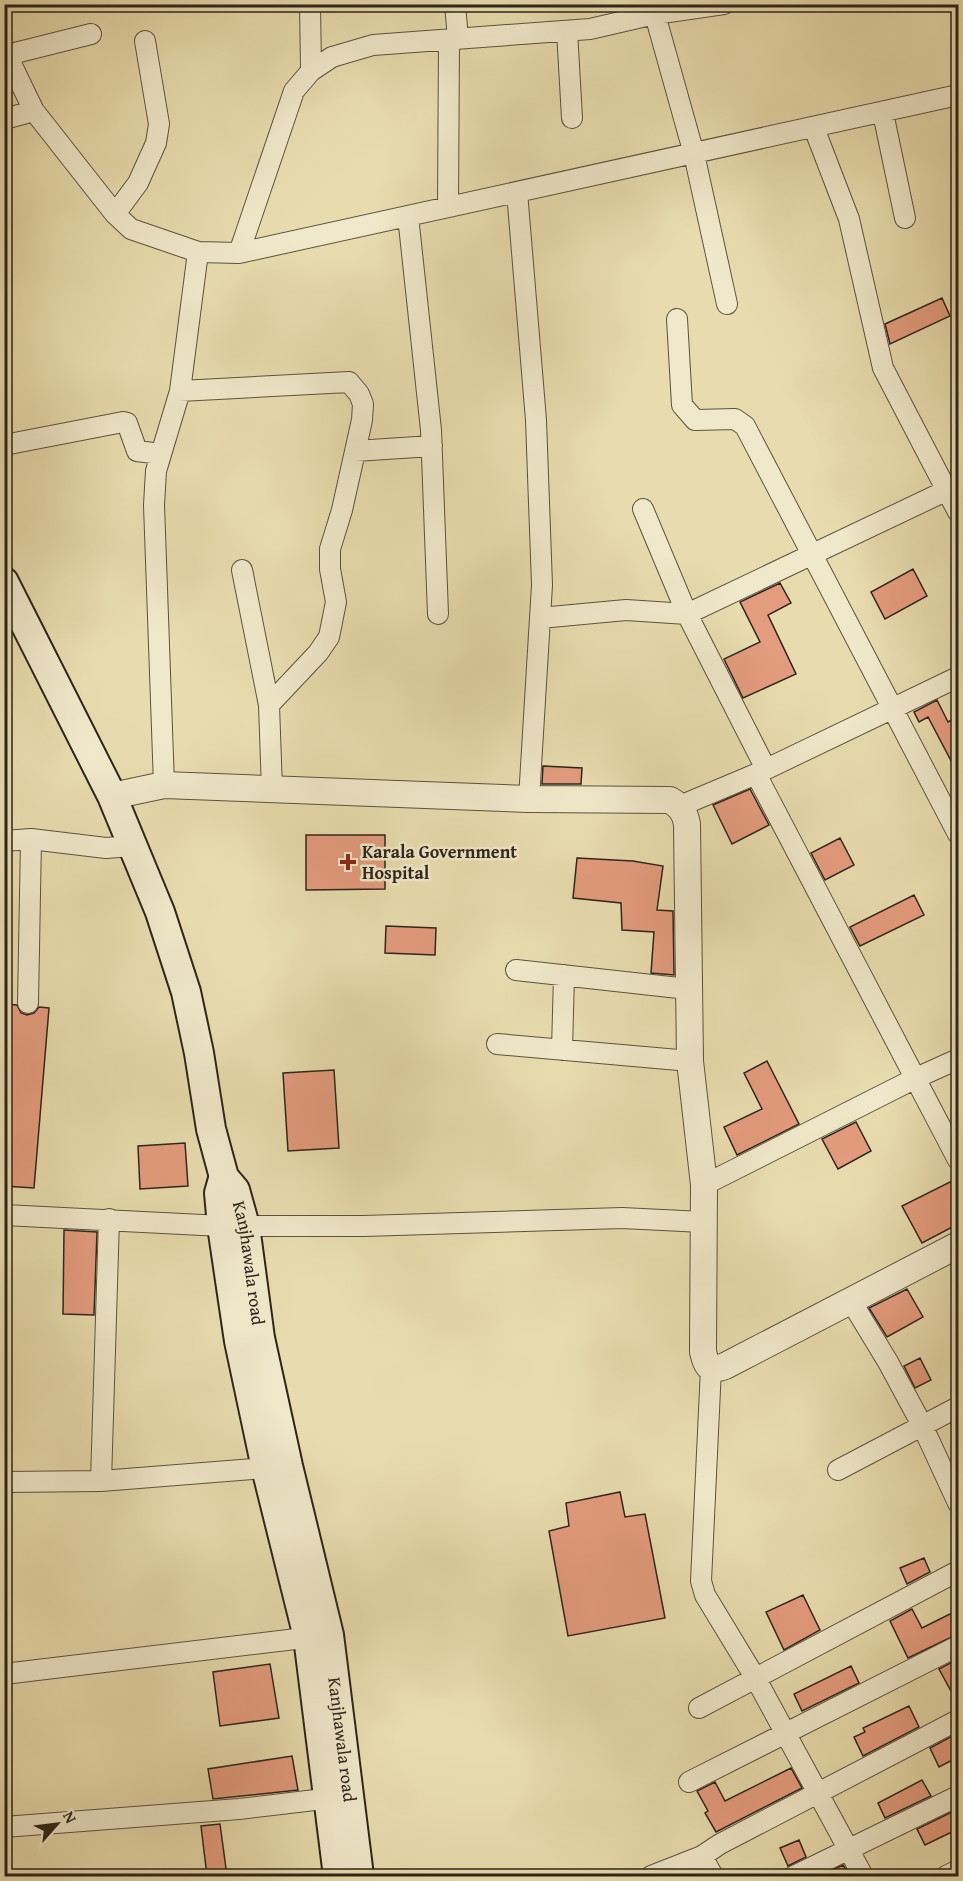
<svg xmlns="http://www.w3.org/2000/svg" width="963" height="1881" viewBox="0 0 963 1881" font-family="'Gentium Book Plus',serif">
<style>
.building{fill:#e49c7e;stroke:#2d251c;stroke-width:1.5}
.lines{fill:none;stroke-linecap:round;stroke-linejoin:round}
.minor-casing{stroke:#5c5340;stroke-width:22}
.tertiary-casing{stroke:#5c5340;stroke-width:28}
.secondary-casing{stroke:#2d251c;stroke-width:32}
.minor{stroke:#f0e8ca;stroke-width:20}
.tertiary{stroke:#f0e8ca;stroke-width:26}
.secondary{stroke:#f0e8ca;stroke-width:28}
.poi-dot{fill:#8f2418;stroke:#f0e8ca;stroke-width:2}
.labels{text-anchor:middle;stroke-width:5;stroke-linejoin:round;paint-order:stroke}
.poi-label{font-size:18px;font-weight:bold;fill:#2d251c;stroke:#f0e8ca;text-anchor:start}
.street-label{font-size:18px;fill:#2d251c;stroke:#f0e8ca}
</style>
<rect width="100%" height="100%" fill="#e8dcae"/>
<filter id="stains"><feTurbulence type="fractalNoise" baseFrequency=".00333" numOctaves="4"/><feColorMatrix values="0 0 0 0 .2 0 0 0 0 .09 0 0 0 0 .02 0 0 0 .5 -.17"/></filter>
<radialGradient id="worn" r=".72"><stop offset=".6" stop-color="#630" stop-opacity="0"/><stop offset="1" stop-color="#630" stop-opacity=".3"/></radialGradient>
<path class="building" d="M942 298 950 316 890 344 885 324Z
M913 569 927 596 885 619 871 592Z
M780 583 791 603 768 615 796 674 743 698 724 659 760 642 740 602Z
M937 700 948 722 958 716V774L928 717 919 722 914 712Z
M543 766 582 768 581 784H542Z
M750 789 769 825 732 844 713 805Z
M306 835H385V889L306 890Z
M840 838 854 865 825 880 811 853Z
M577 858 633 861 663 866 657 910 673 911 674 975 651 973 654 932 622 930 621 903 573 898Z
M914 895 924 915 860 946 850 927Z
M386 926 436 928 435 955 385 953Z
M4 1004 17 1005 21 1013 27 1015 34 1013 39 1007 49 1008 34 1188 4 1186Z
M767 1061 799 1124 737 1155 724 1127 762 1109 744 1073Z
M334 1070 339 1148 288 1151 283 1073Z
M856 1122 871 1151 838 1169 822 1139Z
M185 1143 188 1186 140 1189 138 1146Z
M958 1178V1224L922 1243 902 1206Z
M64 1230 97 1232 94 1315 63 1314Z
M907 1289 923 1317 887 1337 869 1308Z
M920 1358 931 1380 915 1388 904 1366Z
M620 1492 625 1517 645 1514 665 1618 568 1636 549 1531 569 1526 566 1503Z
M924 1558 930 1572 907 1584 900 1568Z
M803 1595 820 1630 784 1650 766 1612Z
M912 1609 922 1628 958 1610V1634L908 1658 890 1621Z
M958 1659V1704L939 1669Z
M270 1664 279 1718 220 1726 213 1672Z
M851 1666 859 1683 802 1711 794 1694Z
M909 1706 919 1727 863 1756 854 1737 865 1732 863 1728Z
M958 1733V1757L939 1767 930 1748Z
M292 1756 298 1790 213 1799 208 1769Z
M791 1768 802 1788 716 1832 705 1813 708 1811 697 1791 715 1782 725 1801Z
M922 1780 931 1796 885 1818 878 1803Z
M958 1809V1829L925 1845 917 1829Z
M220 1824 227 1876H207L201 1826Z
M799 1840 806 1857 788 1866 780 1848Z
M843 1865 850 1876H820Z"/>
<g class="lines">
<defs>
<path id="minor" d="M310 4 311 71
M455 4 458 39
M652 4 694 154 727 304
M567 31 572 118
M4 49 34 111 115 214 131 229 198 252 239 253 958 95
M7 55 91 34
M883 113 905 218
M4 119 34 111
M814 128 849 219 883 368 958 512
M517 192 536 420 542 585 529 799
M448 207 449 39
M115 214 138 183 156 143 159 124 145 41
M408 216 431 430 438 614
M239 253 294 91 311 71 332 57 373 45 590 29 655 14 724 4
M677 319 682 405 695 420 735 419 745 426 958 834
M180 391 349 382 359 394 363 404 362 420 342 510 330 549V569L336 602 329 637 318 653 269 705
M4 445 123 422 127 423 137 451 161 454
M355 451 432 446
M643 509 687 614 766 769
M242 570 269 705 272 790
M540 618 626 610 687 614 958 485
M756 774 958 1160
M164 785 154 505 156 471 180 391 198 252
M680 806 756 774 958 677
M31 839 106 848 133 846
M4 841 31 839 28 1003
M516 970 688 989
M497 1044 690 1061
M562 1050 564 975
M704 1185 916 1078 958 1059
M4 1215 222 1226H364L622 1218 703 1222
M851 1301 888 1362 922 1425 958 1503
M711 1368 701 1581 705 1595 756 1679 863 1876
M838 1470 958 1407
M101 1481 109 1219
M4 1482 101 1481 277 1467
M4 1674 321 1636
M699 1708 958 1571
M689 1782 958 1646
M4 1827 239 1809 340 1797
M702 1856 713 1876
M651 1876 702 1856 720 1844 958 1720
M794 1876 958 1796
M946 1876 958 1870"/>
<path id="tertiary" d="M112 796 164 785 529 799 670 800C680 806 685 812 687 824L690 1061 704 1185 703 1352C707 1367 709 1372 725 1366L958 1245"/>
<g id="secondary">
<path id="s1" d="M4 582 112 796 160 912 186 992 199 1053 211 1129 224 1177 235 1190 245 1226 260 1338 288 1466 329 1635 359 1876"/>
<path d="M223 1179 219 1193 222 1226 239 1341 266 1468 308 1637 338 1876"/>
</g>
</defs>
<use href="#minor" class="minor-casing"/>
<use href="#tertiary" class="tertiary-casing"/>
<use href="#secondary" class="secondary-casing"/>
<use href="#minor" class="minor"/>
<use href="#tertiary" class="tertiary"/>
<use href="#secondary" class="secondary"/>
</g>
<path class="poi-dot" d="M345 853h6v6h6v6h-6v6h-6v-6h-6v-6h6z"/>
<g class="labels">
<g class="poi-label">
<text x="362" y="858">Karala Government<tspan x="362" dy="21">Hospital</tspan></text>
</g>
<g class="street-label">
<text dy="6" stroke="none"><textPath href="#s1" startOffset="730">Kanjhawala road</textPath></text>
<text dy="6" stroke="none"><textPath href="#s1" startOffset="1216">Kanjhawala road</textPath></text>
</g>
</g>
<rect width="963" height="1881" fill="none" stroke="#e8dcae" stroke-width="24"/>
<rect x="6" y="6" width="951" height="1869" fill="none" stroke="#2d251c" stroke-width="3"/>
<rect x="12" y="12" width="939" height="1857" fill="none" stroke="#2d251c" stroke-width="1.5"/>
<g transform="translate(57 1824) rotate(62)" stroke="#f0e8ca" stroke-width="4.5" paint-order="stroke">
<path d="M0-4.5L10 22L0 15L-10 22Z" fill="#2d251c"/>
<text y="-9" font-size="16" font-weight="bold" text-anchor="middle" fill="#2d251c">N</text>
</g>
<rect width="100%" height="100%" filter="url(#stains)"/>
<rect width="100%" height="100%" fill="url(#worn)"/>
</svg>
